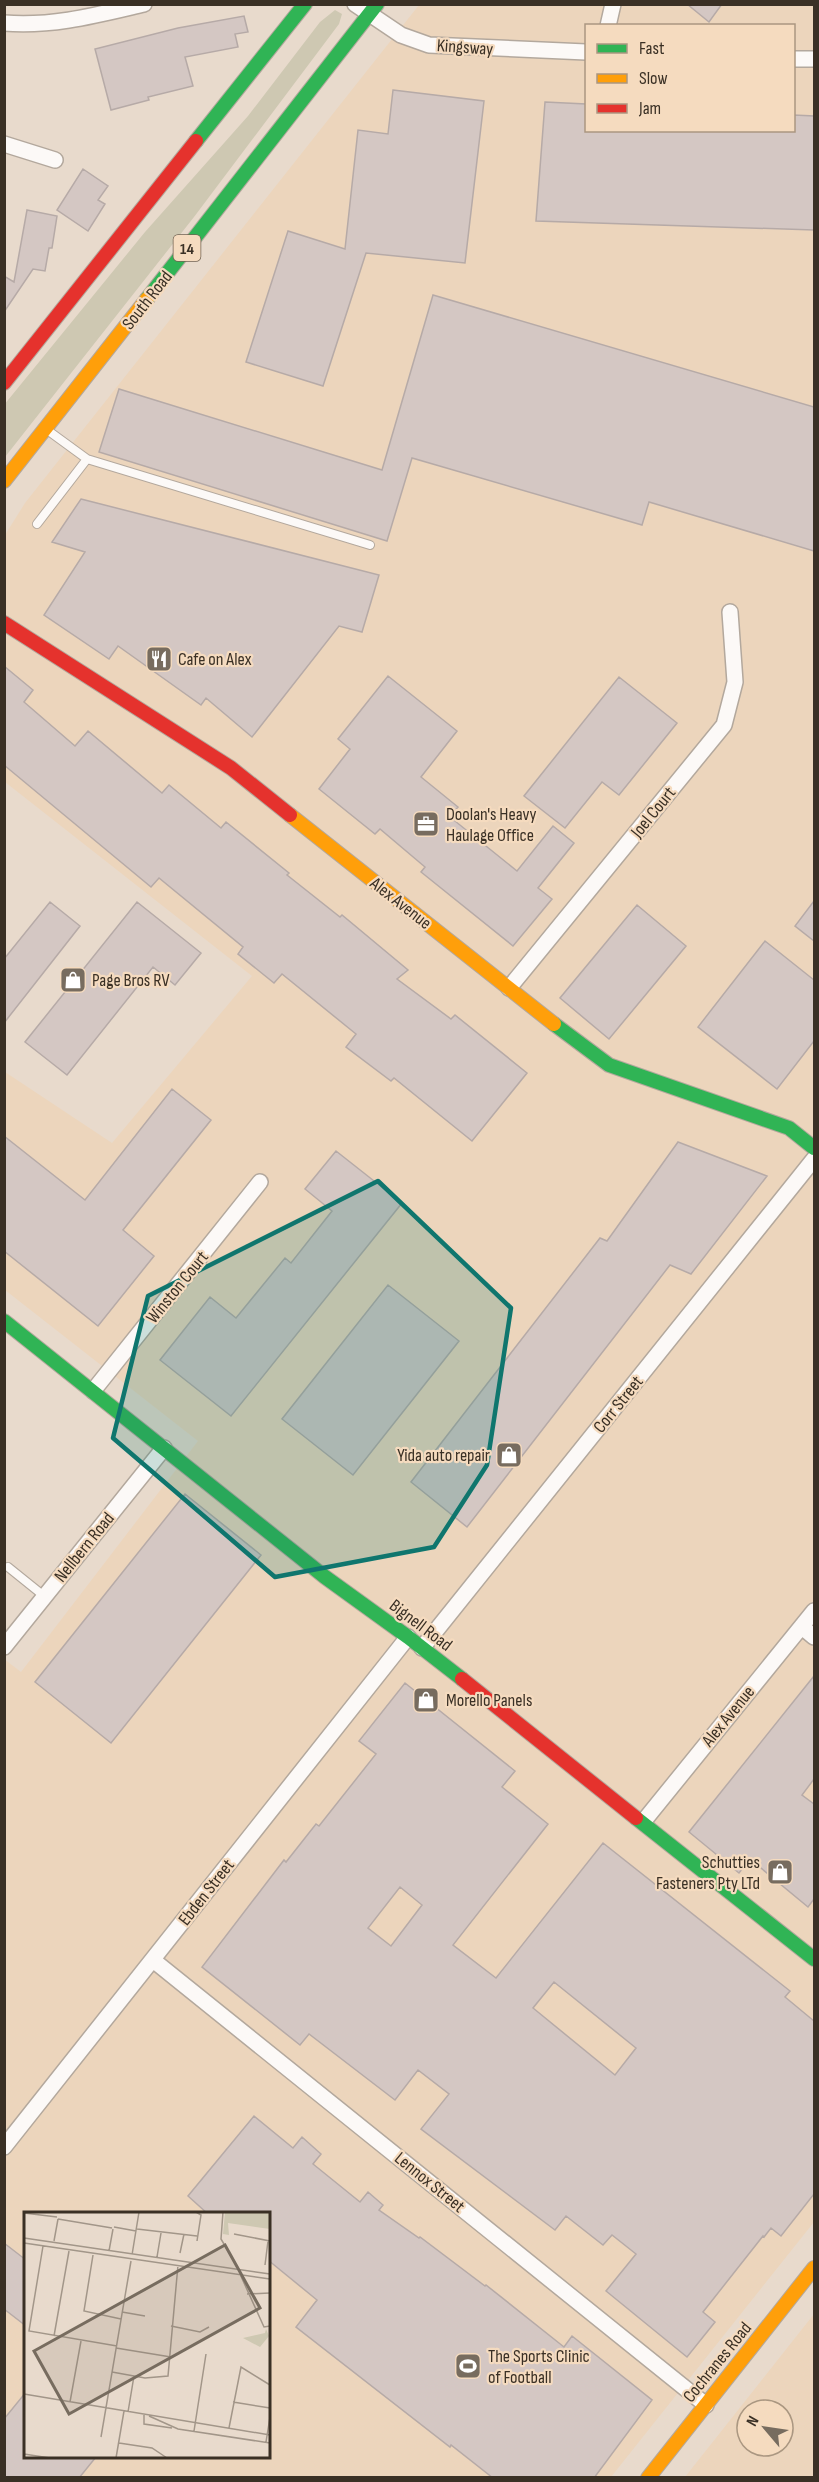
<svg xmlns="http://www.w3.org/2000/svg" width="819" height="2482" viewBox="0 0 819 2482" font-family="'Sofia Sans Condensed',sans-serif">
<style>
.built{fill:#ecd5bc;fill-rule:evenodd}
.green{fill:#cec8b2}
.building{fill:#d4c7c3;stroke:#b6aaa7;stroke-width:1.5;fill-rule:evenodd}
.lines{fill:none;stroke-linecap:round;stroke-linejoin:round}
.lane-casing{stroke:#b3a89d;stroke-width:10}
.street-casing{stroke:#b3a89d;stroke-width:18}
.fast-casing{stroke:#b3a89d;stroke-width:16}
.slow-casing{stroke:#b3a89d;stroke-width:16}
.jam-casing{stroke:#b3a89d;stroke-width:16}
.lane{stroke:#fcf9f7;stroke-width:8}
.street{stroke:#fcf9f7;stroke-width:15}
.fast{stroke:#30b455;stroke-width:14}
.slow{stroke:#ff9f0a;stroke-width:14}
.jam{stroke:#e5322d;stroke-width:14}
.marked{fill:#0f766e;fill-opacity:0.2;stroke:#0f766e;stroke-width:4.5;stroke-linejoin:round}
.labels{text-anchor:middle;stroke-width:4.5;stroke-linejoin:round;paint-order:stroke}
.shield{fill:#f5dbbf;stroke:#726353;stroke-width:1.5}
.shield-label{font-size:16px;font-weight:bold;fill:#3a3025}
.street-label{font-size:18px;fill:#3a3025;stroke:#f5dbbf}
.poi-label{font-size:18px;fill:#3a3025;stroke:#f5dbbf;text-anchor:start}
.inset-road{fill:none;stroke:#a29689;stroke-width:1.5}
.view{fill:#776c5f;fill-opacity:0.15;stroke:#776c5f;stroke-width:3}
.inset-edge{fill:none;stroke:#3a3025;stroke-width:3}
</style>
<rect width="100%" height="100%" fill="#e8dacc"/>
<path class="built" d="M419 5H814V2222L611 2477H5L4 1659 21 1672 198 1441 5 1290V1072L112 1143 252 976 5 782V535L25 503ZM586 26H794V130H586ZM26 2214H268V2456H26Z
M814 2314V2477H685ZM747 2410H783V2446H747Z"/>
<path class="green" d="M335 10 342 14 339 24 194 217 5 457 4 405 145 232 248 116 320 22Z"/>
<path class="building" d="M687 4H722L709 22Z
M244 16 248 32 235 34 238 47 185 57 193 86 148 97 149 100 111 110 95 49 178 28Z
M393 90 484 101 465 263 366 253 323 386 246 362 288 231 345 249 358 130 388 134Z
M545 102 586 104V130H794V115L814 116V230L536 221Z
M83 169 108 186 98 200 105 204 88 231 57 210Z
M27 210 57 216 52 248H49L45 271 33 269 4 312V276L14 282Z
M433 295 814 407V551L649 502 642 525 412 458 387 541 99 452 119 389 382 470Z
M81 499 379 575 362 632 339 626 252 737 206 698 201 705 118 646 109 659 44 615 85 552 52 542Z
M4 666 33 690 24 702 75 746 88 731 162 793 169 785 221 828 226 822 289 873 287 875 340 917 342 915 408 970 397 979 451 1019 455 1015 527 1073 472 1141 394 1078 391 1081 346 1047 356 1034 282 974 274 983 238 954 243 947 159 878 151 887 4 765Z
M388 676 457 731 421 777 458 807 450 817 517 871 553 826 574 843 538 888 552 899 513 946 421 872 425 867 380 829 375 834 319 789 350 749 338 739Z
M619 677 677 723 619 795 602 782 565 828 524 796Z
M814 901V941L795 926Z
M50 902 80 926 4 1023V959Z
M137 902 201 953 175 985 153 967 67 1075 25 1042Z
M637 905 686 946 609 1039 560 998Z
M765 941 814 980V1041L777 1089 698 1027Z
M172 1089 211 1120 123 1230 154 1256 98 1326 4 1251V1136L85 1200Z
M678 1142 767 1176 691 1274 670 1265 467 1527 411 1482 600 1238 607 1241Z
M336 1151 402 1203 231 1416 160 1360 210 1297 236 1318 285 1258 291 1263 332 1211 305 1189Z
M388 1285 459 1341 353 1475 282 1419Z
M185 1494 261 1555 111 1743 35 1682Z
M814 1676V1779L802 1795 814 1804V1899L808 1907 750 1859 739 1873 689 1832Z
M405 1683 515 1771 502 1787 548 1824 453 1945 496 1978 603 1843 790 1991 785 1997 814 2021V2194L781 2236 771 2228 764 2237 763 2236 703 2312 715 2322 687 2357 606 2291 636 2254 612 2235 603 2245 566 2216 555 2230 421 2129 449 2094 418 2070 395 2100 309 2034 300 2045 202 1967 284 1860 286 1862 316 1824 319 1826 376 1754 359 1741ZM400 1887 422 1905 391 1946 368 1928ZM554 1982 636 2048 615 2075 533 2008Z
M254 2116 293 2148 302 2137 321 2154 313 2164 360 2202 368 2192 383 2205 379 2210 419 2238 420 2237 485 2286 486 2285 564 2347 572 2336 652 2400 594 2478H493L451 2445 450 2447 296 2327 317 2300 268 2260V2214H208L188 2196Z
M4 2243 26 2260V2326L4 2309Z
M26 2392V2457H96L79 2478H4V2419Z"/>
<g class="lines">
<defs>
<path id="lane" d="M87 459 370 545
M37 524 87 459 50 432
M8 1567 44 1596"/>
<path id="street" d="M355 4 401 35 429 45 586 52
M4 23C53 27 97 15 144 4
M608 26 613 4
M794 59H814
M4 144 55 160
M509 988 724 725 735 682 730 612
M93 1391 260 1182
M802 1627 814 1637
M4 1647 164 1448
M422 1648 814 1159
M643 1822 814 1611
M153 1960 706 2405
M4 2147 408 1637"/>
<path id="fast" d="M196 141 305 4
M147 299 377 4
M554 1024 609 1065 789 1128 814 1148
M4 1321 325 1577 408 1637 462 1679
M636 1818 814 1959"/>
<path id="slow" d="M4 481 147 299
M290 815 554 1024
M648 2478 814 2268"/>
<path id="jam" d="M4 383 196 141
M4 623 231 768 290 815
M462 1679 636 1818"/>
</defs>
<use href="#lane" class="lane-casing"/>
<use href="#street" class="street-casing"/>
<use href="#fast" class="fast-casing"/>
<use href="#slow" class="slow-casing"/>
<use href="#jam" class="jam-casing"/>
<use href="#lane" class="lane"/>
<use href="#street" class="street"/>
<use href="#fast" class="fast"/>
<use href="#slow" class="slow"/>
<use href="#jam" class="jam"/>
</g>
<path class="marked" d="M378 1181 511 1308 487 1465 434 1547 275 1577 113 1438 148 1296Z"/>
<defs>
<symbol id="restaurant-square" viewBox="-11 -11 22 22"><rect x="-9" y="-9" width="18" height="18" rx="4" fill="#776c5f" stroke="#f5dbbf"/><path d="M-5-6h1v4h1v-4h1v4h1v-4h1v5L-1.5 .5V6h-2V.5L-5-1ZM5-6V6H3V1.5H1.5Q1.5-4 5-6Z" fill="#fff"/></symbol>
<symbol id="office-square" viewBox="-11 -11 22 22"><rect x="-9" y="-9" width="18" height="18" rx="4" fill="#776c5f" stroke="#f5dbbf"/><path d="M-6-3h4V-5.5h4V-3h4V5H-6ZM-1-4.5V-3h2v-1.5ZM-6 0V1H6V0Z" fill="#fff"/></symbol>
<symbol id="shop-square" viewBox="-11 -11 22 22"><rect x="-9" y="-9" width="18" height="18" rx="4" fill="#776c5f" stroke="#f5dbbf"/><path d="M-5-2.5h2.3a2.7 3.5 0 0 1 5.4 0H5L5.5 6h-11ZM-1.5-2.5h3a1.5 2.3 0 0 0-3 0Z" fill="#fff"/></symbol>
<symbol id="stadium-square" viewBox="-11 -11 22 22"><rect x="-9" y="-9" width="18" height="18" rx="4" fill="#776c5f" stroke="#f5dbbf"/><path d="M0-5a6.5 5 0 1 0 0 10a6.5 5 0 1 0 0-10ZM-3.5-1.8h7v3.6h-7Z" fill="#fff"/></symbol>
</defs>
<g fill-rule="evenodd">
<use href="#restaurant-square" x="144" y="644" width="30" height="30"/>
<use href="#office-square" x="411" y="809" width="30" height="30"/>
<use href="#shop-square" x="58" y="965" width="30" height="30"/>
<use href="#shop-square" x="494" y="1440" width="30" height="30"/>
<use href="#shop-square" x="411" y="1685" width="30" height="30"/>
<use href="#shop-square" x="765" y="1857" width="30" height="30"/>
<use href="#stadium-square" x="453" y="2351" width="30" height="30"/>
</g>
<g class="labels">
<rect class="shield" x="173.5" y="235" width="27" height="26" rx="4.5"/>
<g class="shield-label">
<text x="187" y="254">14</text>
</g>
<g class="street-label">
<text transform="translate(465 47) rotate(4)" y="6">Kingsway</text>
<text transform="translate(147 300) rotate(-52)" y="6">South Road</text>
<text transform="translate(653 812) rotate(-51)" y="6">Joel Court</text>
<text transform="translate(401 903) rotate(38)" y="6">Alex Avenue</text>
<text transform="translate(177 1287) rotate(-51)" y="6">Winston Court</text>
<text transform="translate(618 1404) rotate(-51)" y="6">Corr Street</text>
<text transform="translate(84 1547) rotate(-51)" y="6">Nellbern Road</text>
<text transform="translate(421 1625) rotate(37)" y="6">Bignell Road</text>
<text transform="translate(728 1716) rotate(-51)" y="6">Alex Avenue</text>
<text transform="translate(206 1892) rotate(-52)" y="6">Ebden Street</text>
<text transform="translate(430 2182) rotate(39)" y="6">Lennox Street</text>
<text transform="translate(717 2362) rotate(-51)" y="6">Cochranes Road</text>
</g>
<g class="poi-label">
<text x="178" y="665">Cafe on Alex</text>
<text x="446" y="820">Doolan's Heavy<tspan x="446" dy="21">Haulage Office</tspan></text>
<text x="92" y="986">Page Bros RV</text>
<text x="490" y="1461" text-anchor="end">Yida auto repair</text>
<text x="446" y="1706">Morello Panels</text>
<text x="760" y="1868" text-anchor="end">Schutties<tspan x="760" dy="21">Fasteners Pty LTd</tspan></text>
<text x="488" y="2362">The Sports Clinic<tspan x="488" dy="21">of Football</tspan></text>
</g>
</g>
<g transform="translate(24 2212)">
<rect width="246" height="246" fill="#e8dacc"/>
<path d="M201 0H246V17L204 11 205 23 199 22ZM242 117 245 124 236 135 219 126 241 121Z" fill="#cec8b2"/>
<path class="inset-road" d="M172 0 177 3 173 29M199 0 197 27 214 56M0 1 33 5M34 7 88 16M90 15 112 19M113 17 173 24M210 22 246 29M0 26 246 62M30 29 34 7M0 31 246 67M19 34 5 119 93 134M85 39 89 17M156 41 160 22M69 43 60 99 97 107M108 43 115 0M133 45 137 21M241 53 244 29M216 62 240 115 246 114M223 82 246 81M98 100 121 104M147 114 176 120 185 115M30 124 45 39M92 136 147 145M88 160 121 166 144 164 154 53M0 182 246 223M46 190 57 129M209 190 246 196M104 200 110 164M120 203V212L148 216M125 204 154 217 246 231M205 216 217 155 246 173M170 219 182 142M77 225 107 49M242 230 246 205M95 231 128 236 143 246M0 242 26 246M92 246 100 199"/>
<path class="view" d="M201 33 236 96 45 202 10 139Z"/>
<rect width="246" height="246" class="inset-edge"/>
</g>
<rect width="819" height="2482" fill="none" stroke="#3a3025" stroke-width="12"/>
<rect x="585" y="24" width="210" height="108" fill="#f5dbbf" stroke="#aa9781" stroke-width="1.5"/>
<rect x="597" y="44" width="30" height="9" fill="#30b455" stroke="#aa9781" stroke-width="1.5"/>
<text x="639" y="54" font-size="18" fill="#3a3025">Fast</text>
<rect x="597" y="74" width="30" height="9" fill="#ff9f0a" stroke="#aa9781" stroke-width="1.5"/>
<text x="639" y="84" font-size="18" fill="#3a3025">Slow</text>
<rect x="597" y="104" width="30" height="9" fill="#e5322d" stroke="#aa9781" stroke-width="1.5"/>
<text x="639" y="114" font-size="18" fill="#3a3025">Jam</text>
<g transform="translate(765 2428) rotate(299)"><circle r="28" fill="#f5dbbf" stroke="#aa9781" stroke-width="1.5"/>
<path d="M0-4.5L10 22L0 15L-10 22Z" fill="#776c5f"/>
<text y="-9" font-size="16" font-weight="bold" text-anchor="middle" fill="#3a3025">N</text>
</g>
</svg>
